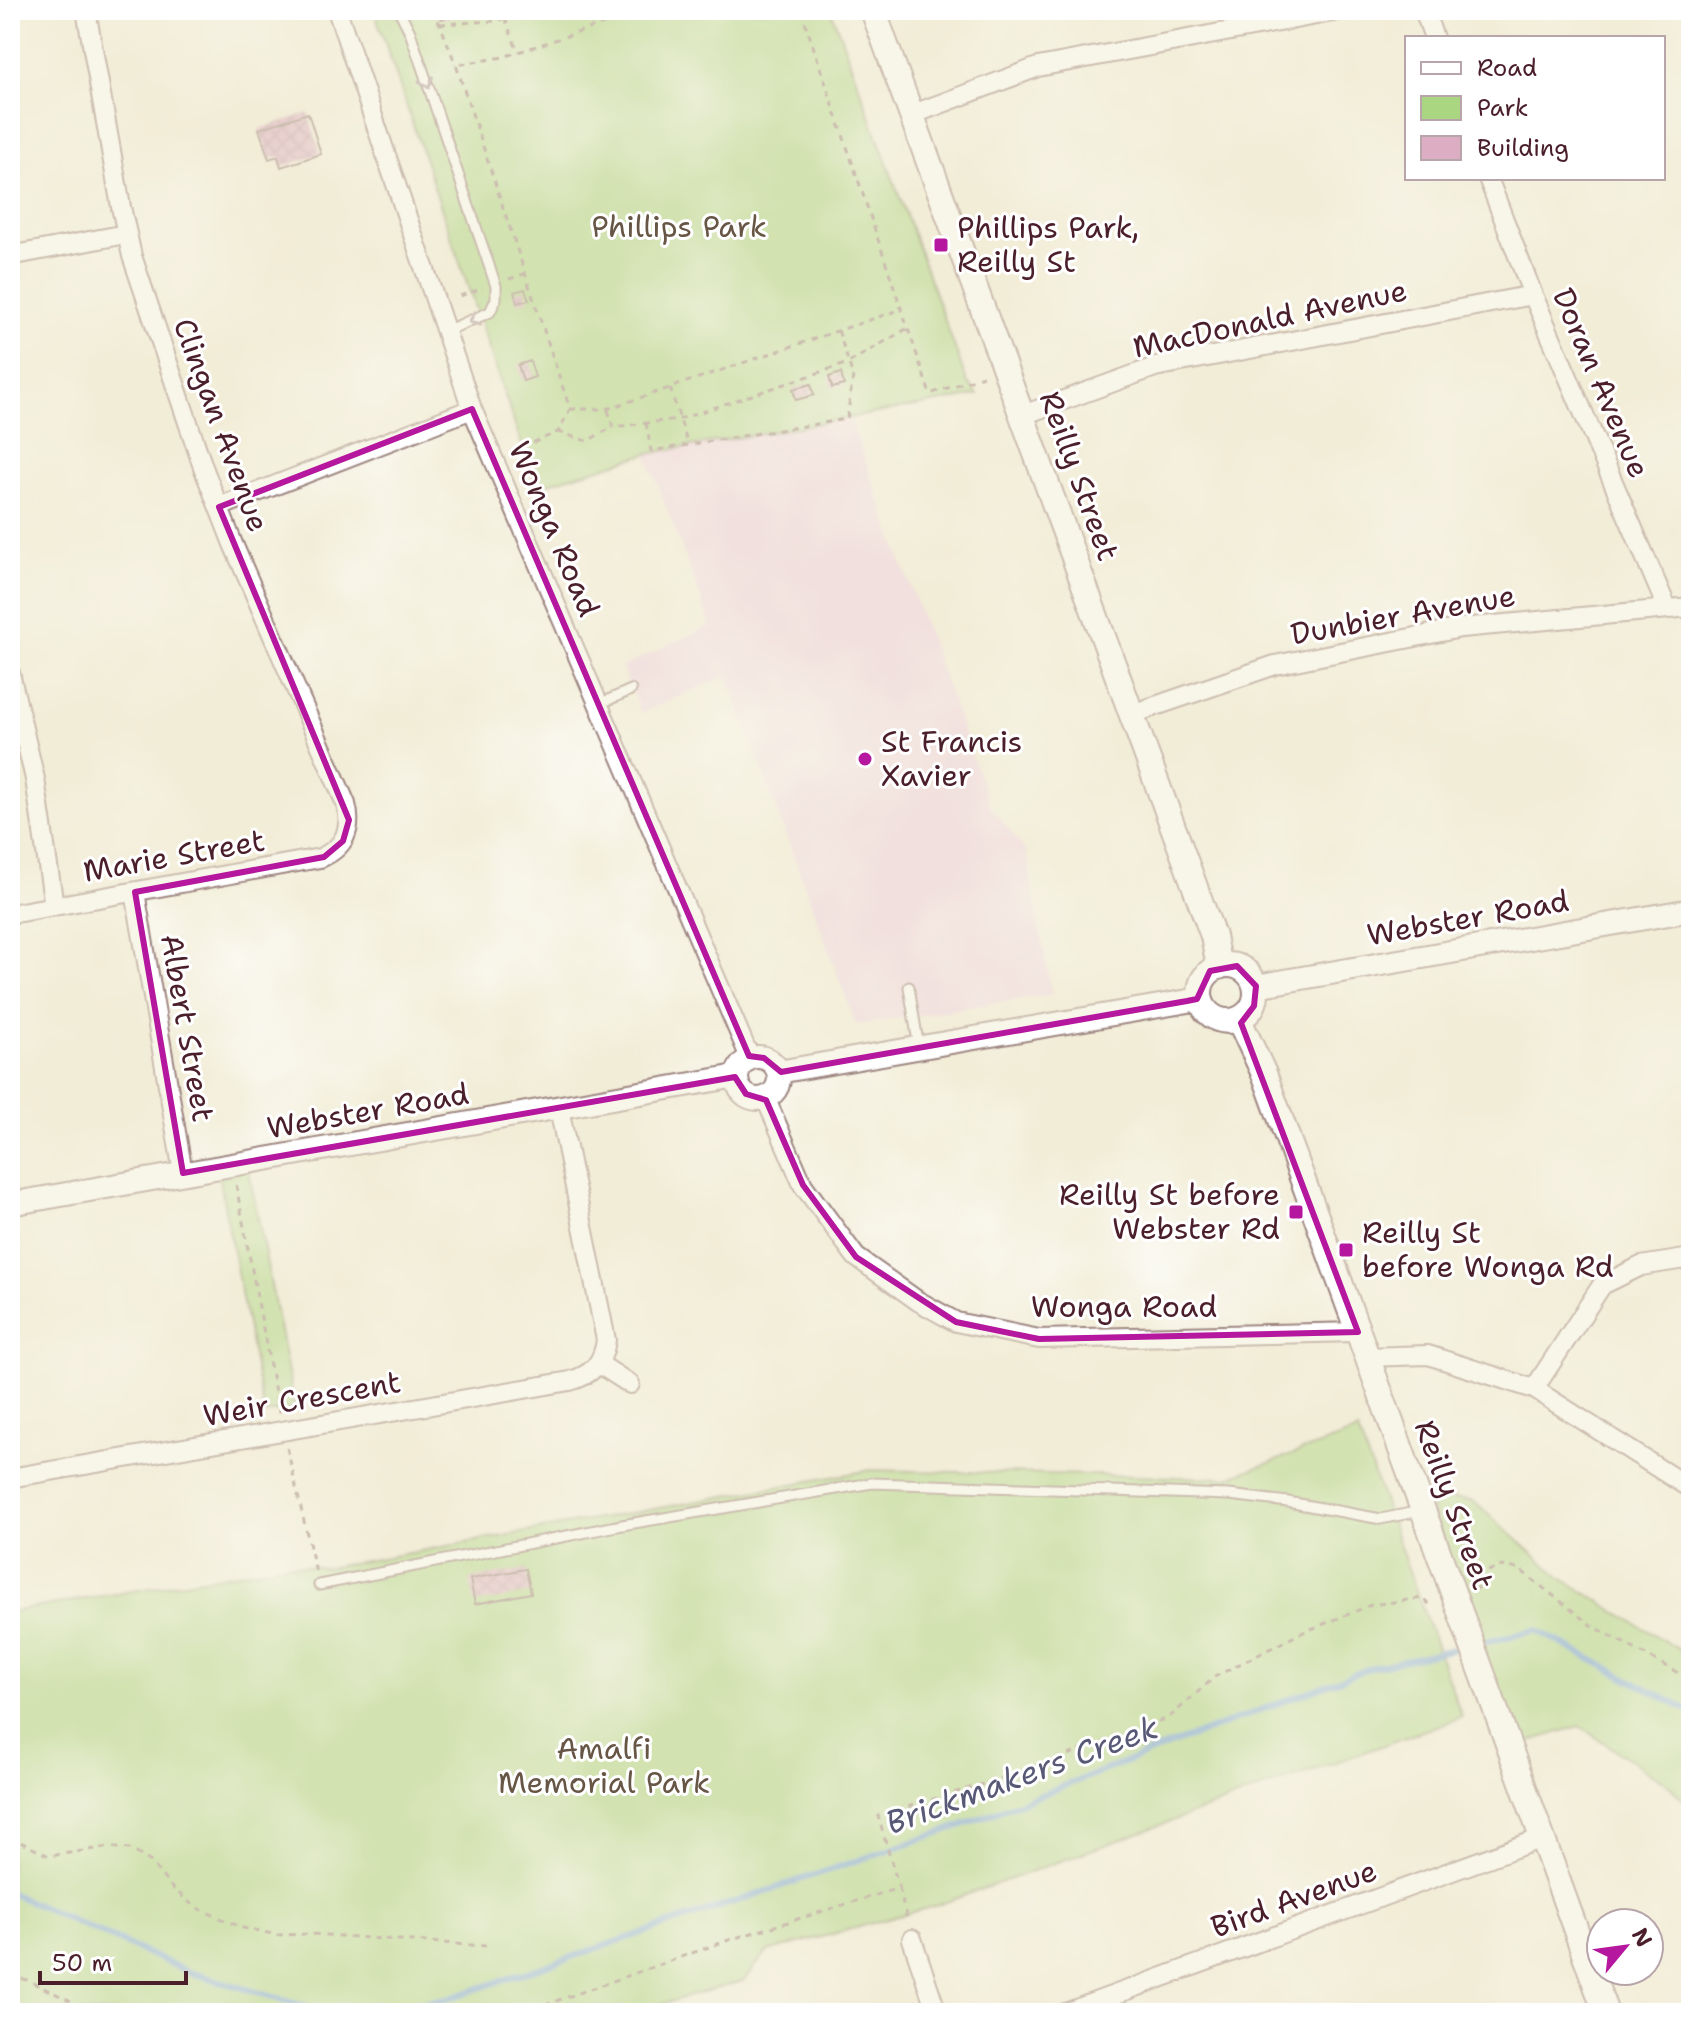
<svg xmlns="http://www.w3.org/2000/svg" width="1701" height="2023" viewBox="0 0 1701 2023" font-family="'Shantell Sans',sans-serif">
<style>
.built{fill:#f0d0e5}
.green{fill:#aad581;stroke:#7a7a56;stroke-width:2}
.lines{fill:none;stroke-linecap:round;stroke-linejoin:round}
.stream{stroke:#699dd5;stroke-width:6}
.building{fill:url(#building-cross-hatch)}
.service-casing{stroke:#9e8681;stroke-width:13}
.minor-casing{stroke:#9e8681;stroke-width:22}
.tertiary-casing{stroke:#9e8681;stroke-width:26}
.secondary-casing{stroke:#9e8681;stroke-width:28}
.path{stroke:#9e8681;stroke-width:3;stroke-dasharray:6 6;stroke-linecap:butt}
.service{stroke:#fff;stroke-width:9}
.minor{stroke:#fff;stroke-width:18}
.tertiary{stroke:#fff;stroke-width:22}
.secondary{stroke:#fff;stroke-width:24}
.oneway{stroke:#ae9aa0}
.marked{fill:none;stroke:#b5179e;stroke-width:6;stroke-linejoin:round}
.poi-dot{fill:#b5179e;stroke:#fff;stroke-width:3}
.labels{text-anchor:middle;stroke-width:6;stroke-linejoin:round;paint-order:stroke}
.park-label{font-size:30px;fill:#675645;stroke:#fff}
.poi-label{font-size:30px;fill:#4a1f2b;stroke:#fff;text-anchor:start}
.street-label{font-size:30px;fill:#4a1f2b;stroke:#fff}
.water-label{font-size:32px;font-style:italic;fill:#585877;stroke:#fff}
</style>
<defs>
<pattern id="building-cross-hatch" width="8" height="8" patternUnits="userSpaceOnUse" patternTransform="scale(2)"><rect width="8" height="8" fill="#ddadc3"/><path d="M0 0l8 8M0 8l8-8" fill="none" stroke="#bf94a8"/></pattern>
</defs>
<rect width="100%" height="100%" fill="#fff"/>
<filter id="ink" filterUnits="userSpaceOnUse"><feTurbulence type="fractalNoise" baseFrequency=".0125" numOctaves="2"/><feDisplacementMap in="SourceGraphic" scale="16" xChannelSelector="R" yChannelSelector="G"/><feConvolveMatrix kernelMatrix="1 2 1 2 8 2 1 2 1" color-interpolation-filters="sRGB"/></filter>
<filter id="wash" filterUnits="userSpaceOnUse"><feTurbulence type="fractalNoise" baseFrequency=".006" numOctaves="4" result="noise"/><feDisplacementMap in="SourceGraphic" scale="32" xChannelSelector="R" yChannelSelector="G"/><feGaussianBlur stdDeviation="1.8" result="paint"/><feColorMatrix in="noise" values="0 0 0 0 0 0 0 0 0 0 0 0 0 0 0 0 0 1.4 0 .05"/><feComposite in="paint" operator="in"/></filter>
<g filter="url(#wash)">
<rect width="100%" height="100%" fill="#f2edd7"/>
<path class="built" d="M850 418 990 806 1026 851 1052 994 856 1025 727 676 641 713 621 667 711 625 646 454Z"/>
<path class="green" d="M374 10H831L967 381 978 395 646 454 536 487Z
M248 1167 295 1408 264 1414 218 1173Z
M1358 1431 1462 1717 935 1906 767 1952 743 1981 629 2013H10V1612L290 1564 326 1568 870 1470 1227 1478Z
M1427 1496 1473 1501 1560 1577 1691 1657V1807L1667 1784 1579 1726 1515 1746Z"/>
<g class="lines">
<path class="stream" d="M1478 1644 1536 1630 1691 1712
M10 1893 189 1972 327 2013
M356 2013 447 1999 960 1826 1370 1668 1467 1646"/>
</g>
<g id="blocks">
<path class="building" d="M440 10H479V12L441 19Z
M308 113 321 154 281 167 278 156 269 159 259 129Z
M525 289 529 300 517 303 514 292Z
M530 361 535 377 523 381 518 365Z
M841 373 844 385 832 388 829 377Z
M811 384 814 395 796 400 793 389Z
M526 1569 531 1593 475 1604 470 1579Z"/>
</g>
</g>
<g filter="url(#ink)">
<use href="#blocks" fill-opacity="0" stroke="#9e8681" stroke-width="2"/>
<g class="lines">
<defs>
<path id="service" d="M399 10 410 32 496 286V299L490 312 446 331
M599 704 631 690
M909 987 919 1048
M319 1585 622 1525 872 1483 1229 1495 1288 1502 1381 1519 1420 1511"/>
<path id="minor" d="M337 10 472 409 750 1058
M1424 10 1434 38
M911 115 1038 67 1343 10
M1488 178 1533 295 1667 608
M10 256 126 234
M1023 415 1155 367 1533 295
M219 507 472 409
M10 673 35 779 54 906
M1132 714 1275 665 1461 628 1691 607
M135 892 183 1173
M10 914 320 858C344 848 353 830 346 804L233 544 203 467 132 256 121 207 86 10
M765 1097 803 1185 856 1257 918 1301 956 1322 1039 1339 1358 1332
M1366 1357 1428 1355 1534 1389 1691 1489
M599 1364 630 1384
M1534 1389 1602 1285 1641 1266 1691 1258
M10 1478 570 1381C592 1375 603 1363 606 1340L559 1108
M912 1939 937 2013
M1065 2013 1542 1838"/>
<path id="tertiary" d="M1256 986 1691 910
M737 1078a21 21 0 1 1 42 0a21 21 0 1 1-42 0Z
M778 1072 1200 999
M10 1204 737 1076"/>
<path id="secondary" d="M873 10 1213 936 1219 967
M1200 993a28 28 0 1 1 56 0a28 28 0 1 1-56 0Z
M1239 1020 1265 1076 1606 2013"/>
</defs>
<use href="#service" class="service-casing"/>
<use href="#minor" class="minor-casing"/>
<use href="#tertiary" class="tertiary-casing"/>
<use href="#secondary" class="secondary-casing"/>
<path class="path" d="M431 10 440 24 456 65
M801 10 930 394 983 376
M505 18 518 52
M440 24 495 21 538 10
M509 279 524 274
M460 296 483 288
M670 388 688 445
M570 409H607L902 309
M608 410 613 427 680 419 848 363 908 328
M646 423 651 451 847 419 853 376 838 330
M558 432 587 441 613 427
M511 452 558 432 570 409 456 65 503 57 646 10
M236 1185 279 1413
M287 1448 316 1573
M1474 1590 1481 1585 1490 1570 1502 1566 1519 1569 1591 1625 1691 1680
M10 1837 49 1856 109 1847 130 1849 151 1862 169 1885 195 1907 243 1928 278 1935 311 1934 486 1946
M899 1888 908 1923
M10 1976 27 1980 96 2013
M522 2013 729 1940 899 1888 878 1816 996 1780 1145 1728 1172 1715 1216 1676 1299 1634 1371 1605 1423 1598 1430 1605 1433 1604"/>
<use href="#service" class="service"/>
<use href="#minor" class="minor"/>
<use href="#tertiary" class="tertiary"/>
<use href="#secondary" class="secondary"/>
</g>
<defs><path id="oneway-chevron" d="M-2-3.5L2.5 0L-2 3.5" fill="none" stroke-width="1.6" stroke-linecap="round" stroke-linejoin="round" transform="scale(2)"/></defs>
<g class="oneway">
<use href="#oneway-chevron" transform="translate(427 83) rotate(71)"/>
<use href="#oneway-chevron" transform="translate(474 320) rotate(158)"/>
</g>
</g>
<path d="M0 0H1701V2023H0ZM472 409 749 1056 764 1058 781 1072 1187 1001 1197 999 1210 971 1237 966 1256 986 1254 1006 1241 1023 1358 1332 1039 1339 956 1322 856 1257 803 1185 766 1100 746 1094 735 1077 183 1173 135 892 324 857 343 841 349 820 219 507Z" fill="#f2edd7" fill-opacity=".55" fill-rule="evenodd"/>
<path class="marked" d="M472 409 749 1056 764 1058 781 1072 1187 1001 1197 999 1210 971 1237 966 1256 986 1254 1006 1241 1023 1358 1332 1039 1339 956 1322 856 1257 803 1185 766 1100 746 1094 735 1077 183 1173 135 892 324 857 343 841 349 820 219 507Z"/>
<g class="poi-dot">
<rect x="933" y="237" width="16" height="16" rx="4"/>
<circle cx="865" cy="759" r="8"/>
<rect x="1288" y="1204" width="16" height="16" rx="4"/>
<rect x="1338" y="1242" width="16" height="16" rx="4"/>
</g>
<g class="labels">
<g class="park-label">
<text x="679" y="237">Phillips Park</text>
<text x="604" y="1759">Amalfi<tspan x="604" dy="34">Memorial Park</tspan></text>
</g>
<g class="poi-label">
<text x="957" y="238">Phillips Park,<tspan x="957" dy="34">Reilly St</tspan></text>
<text x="881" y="752">St Francis<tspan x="881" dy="34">Xavier</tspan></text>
<text x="1280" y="1205" text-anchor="end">Reilly St before<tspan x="1280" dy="34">Webster Rd</tspan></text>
<text x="1362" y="1243">Reilly St<tspan x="1362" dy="34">before Wonga Rd</tspan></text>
</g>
<g class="street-label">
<text transform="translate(1270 319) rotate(-12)" y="10">MacDonald Avenue</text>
<text transform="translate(1601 383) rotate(67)" y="10">Doran Avenue</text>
<text transform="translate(221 425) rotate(70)" y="10">Clingan Avenue</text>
<text transform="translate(1079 476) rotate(70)" y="10">Reilly Street</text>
<text transform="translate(554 529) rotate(67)" y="10">Wonga Road</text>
<text transform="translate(1403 615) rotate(-10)" y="10">Dunbier Avenue</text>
<text transform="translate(174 856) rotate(-10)" y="10">Marie Street</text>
<text transform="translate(1468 918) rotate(-10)" y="10">Webster Road</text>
<text transform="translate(187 1028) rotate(80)" y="10">Albert Street</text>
<text transform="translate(368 1111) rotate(-10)" y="10">Webster Road</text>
<text x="1124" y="1317">Wonga Road</text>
<text transform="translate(302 1399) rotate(-10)" y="10">Weir Crescent</text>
<text transform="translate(1454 1505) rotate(70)" y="10">Reilly Street</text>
<text transform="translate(1294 1899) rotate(-20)" y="10">Bird Avenue</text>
</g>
<g class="water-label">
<text transform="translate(1022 1775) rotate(-20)" y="11">Brickmakers Creek</text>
</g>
</g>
<rect width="1701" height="2023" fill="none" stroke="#fff" stroke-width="40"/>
<rect x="1405" y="36" width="260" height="144" fill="#ffffff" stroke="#b7a5aa" stroke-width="2"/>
<rect x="1421" y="62" width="40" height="12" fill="#ffffff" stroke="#b7a5aa" stroke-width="2"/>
<text x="1477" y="76" font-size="24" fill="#4a1f2b">Road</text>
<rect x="1421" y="96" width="40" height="24" fill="#aad581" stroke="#b7a5aa" stroke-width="2"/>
<text x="1477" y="116" font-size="24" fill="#4a1f2b">Park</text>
<rect x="1421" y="136" width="40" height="24" fill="#ddadc3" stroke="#b7a5aa" stroke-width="2"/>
<text x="1477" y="156" font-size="24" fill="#4a1f2b">Building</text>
<g transform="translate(1625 1947) rotate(61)"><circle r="38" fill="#ffffff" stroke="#b7a5aa" stroke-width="2"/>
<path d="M0-6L14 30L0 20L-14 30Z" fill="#b5179e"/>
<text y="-12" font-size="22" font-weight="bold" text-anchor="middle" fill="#4a1f2b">N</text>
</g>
<path d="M40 1971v12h146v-12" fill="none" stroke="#4a1f2b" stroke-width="4"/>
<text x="52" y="1971" font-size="24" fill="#4a1f2b" stroke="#ffffff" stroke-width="6" paint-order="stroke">50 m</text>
</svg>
